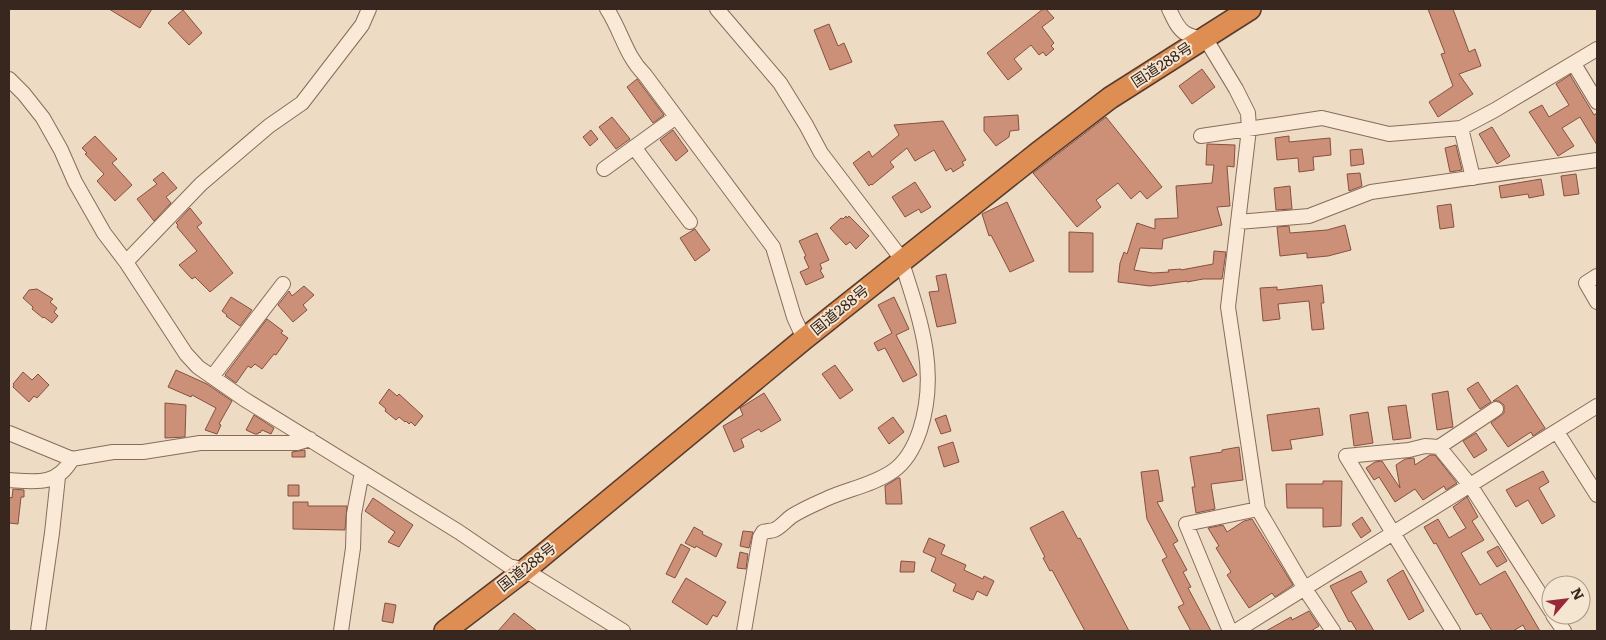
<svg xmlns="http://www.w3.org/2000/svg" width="1606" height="640" viewBox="0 0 1606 640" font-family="Literata,'Noto Sans JP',serif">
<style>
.building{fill:#cc8f78;stroke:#87513f}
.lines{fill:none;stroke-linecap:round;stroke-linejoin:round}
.minor-casing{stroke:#886c5a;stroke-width:16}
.highway-casing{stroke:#563b2e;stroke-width:24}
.minor{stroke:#f9e9d6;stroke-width:14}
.highway{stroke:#de8d53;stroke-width:21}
.labels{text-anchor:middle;stroke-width:4;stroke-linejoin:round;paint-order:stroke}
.street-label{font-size:15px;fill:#38271e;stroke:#f5e6d2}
</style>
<rect width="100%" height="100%" fill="#eedbc3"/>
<path class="building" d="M109 9H152L140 28Z
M1043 9H1046L1054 18 1042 27 1054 43 1051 46 1054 49 1046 56 1043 52 1039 55 1031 45 1014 59 1022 69 1008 80 987 53Z
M1428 9H1453L1469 52 1475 49 1481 66 1459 74 1473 94 1438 117 1429 102 1453 86 1441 54 1445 53Z
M183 10 202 33 189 45 168 23Z
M829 24 838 46 844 43 852 62 830 70 814 30Z
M1202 69 1215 87 1192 104 1179 86Z
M1570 75 1594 115 1597 113V145L1580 117 1562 128 1574 146 1558 156 1529 112 1542 105 1549 117 1569 105 1556 84Z
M637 79 664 115 653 123 627 87Z
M1018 115 1019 130 1010 131 1009 137 996 146 984 131V117Z
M612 117 630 139 616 149 599 127Z
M1106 117 1162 187 1147 199 1140 191 1131 199 1118 183 1096 200 1101 207 1077 227 1033 173Z
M943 121 966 160 962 162 964 165 953 172 951 168 946 171 934 150 915 161 907 148 890 162 894 167 872 185 871 184 869 186 853 163 869 151 872 157 899 135 894 125Z
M1492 127 1510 156 1497 164 1479 134Z
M591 130 598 139 590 146 583 137Z
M673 130 688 151 676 161 660 140Z
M95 136 117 159 112 163 132 185 115 201 97 181 104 174 85 154 87 153 82 148Z
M1289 136V142L1330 138 1331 155 1313 157 1314 170 1299 172 1298 158 1277 160 1275 138Z
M1207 144 1235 145 1234 167 1227 166 1230 206 1217 207 1222 225 1163 239 1162 249 1140 248 1134 270 1153 273 1169 272 1168 270 1181 269V270L1213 264 1214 251 1226 252 1222 279H1203L1187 282V281L1150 286 1118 282 1120 263 1124 252 1127 254 1137 223 1155 229V219L1178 218 1176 186 1212 183 1214 165H1206Z
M1456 145 1462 170 1450 172 1445 148Z
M1362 149 1364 164 1351 166 1350 150Z
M163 172 177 188 166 197 171 203 154 221 137 199 157 184 153 180Z
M1360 173 1362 186 1349 191 1347 174Z
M1576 174 1579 194 1564 196 1561 176Z
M1541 179 1544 195 1529 198 1528 194 1501 198 1499 186Z
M915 182 931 207 921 213 919 209 905 217 892 197Z
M1290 186 1292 209 1276 210 1274 188Z
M1007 202 1034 261 1010 272 991 235 989 236 982 214Z
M1451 204 1454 227 1440 229 1437 206Z
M190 208 202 223 197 227 233 273 210 292 195 277 192 279 179 265 197 251 177 227 178 225 176 223Z
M846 216 847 218 849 216 869 236 856 249 850 242 846 245 830 228 841 218 843 219Z
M1345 225 1351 250 1328 256 1307 258V253L1280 256 1277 227 1289 226 1290 233 1327 230Z
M695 229 710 250 695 261 680 238Z
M1069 232 1093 233V272H1069Z
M817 233 829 260 820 264 822 269 820 270 824 277 806 285 800 272 809 268 804 257 806 256 799 241Z
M946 274 956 323 937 327 929 292 939 291 936 276Z
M1322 285 1324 303H1321L1324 329 1312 330 1309 301 1278 304 1280 319 1263 321 1260 288 1277 287V290Z
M304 286 314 295 303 305 307 310 293 322 278 305 289 291 292 296Z
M37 289 53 299 50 302 57 308 54 312 58 316 52 323 44 317 43 318 32 309 33 307 23 298 29 290Z
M231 297 252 310 240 326 226 316 227 315 222 311Z
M894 297 909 329 896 335 917 375 903 382 885 348 878 351 874 343 892 333 878 305Z
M267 319 283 331 281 333 288 338 276 355 274 354 262 369 255 364 251 368 248 366 236 383 225 375Z
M835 365 853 390 840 399 822 374Z
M176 370 207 384 232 401 219 424 221 425 217 434 205 430 216 408 192 395 191 397 168 387Z
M23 372 32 380 38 374 49 385 37 398 34 396 29 402 13 387 14 385 13 384Z
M1478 382 1491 402 1480 409 1467 389Z
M1517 385 1545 428 1533 436 1531 432 1508 447 1491 423 1504 413V405L1499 401H1493Z
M389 389 397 396 399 394 423 416 415 426 411 422 409 424 406 421 405 422 399 417 396 420 385 411 386 409 379 403Z
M1448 391 1453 427 1437 430 1432 394Z
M764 393 781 420 761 432 759 429 741 439 744 447 734 452 723 426 743 415 740 408Z
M165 403 186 405 185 437 165 438Z
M1406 405 1411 438 1393 440 1388 407Z
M1319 408 1323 435 1290 440 1292 449 1272 451 1267 415Z
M1368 412 1373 443 1354 446 1350 415Z
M254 415 274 428 271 434 262 430 260 433 259 432 258 434H255L246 430Z
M946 415 951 431 941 434 935 419Z
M893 417 904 432 889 444 878 428Z
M1476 433 1487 450 1474 458 1463 441Z
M953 442 959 462 944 467 938 447Z
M1239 447 1243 480 1211 484 1215 509 1196 513 1192 487H1195L1190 457 1222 452V450Z
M305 450V457H292V452Z
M1430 455H1435L1457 483 1446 490 1444 486 1423 500 1415 489 1395 502 1379 477 1374 480 1366 468 1375 462 1382 461 1400 488 1396 465 1405 459 1414 458 1415 465Z
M1158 470 1163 501 1157 502 1178 541 1173 544 1187 570 1183 572 1191 587 1188 588 1211 631H1191L1178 607 1184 604 1162 560 1167 557 1147 519 1141 472Z
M1543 471 1549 482 1539 488 1555 516 1542 524 1528 500 1516 507 1506 490Z
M898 478H900L902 504H886L885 486Z
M1323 481H1342L1341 526 1323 527V508H1287L1286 484H1323Z
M288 485H299V496H288Z
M13 489 24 490V497H21L18 524 9 523V497L12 498Z
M1467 497 1478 517 1472 521 1484 540 1461 553 1480 585 1505 571 1540 631H1526L1523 625 1513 631H1492L1481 613 1476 615 1436 543 1434 544 1424 527 1438 519 1449 538 1466 528 1453 507Z
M373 498 413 525 399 547 388 542 395 532 365 511Z
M293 502H308V506H347L345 530 293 529Z
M1063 511 1078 539 1080 538 1129 631H1085L1052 570 1050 571 1043 558 1045 557 1030 528Z
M1362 517 1371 531 1361 538 1352 524Z
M1252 519 1293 585 1275 597 1272 593 1249 608 1227 575 1231 572 1216 548 1219 546 1208 528 1223 525 1227 532 1244 521Z
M694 527 703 532 702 534 722 544 716 557 696 546 695 548 685 543Z
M743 531 753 532 749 548 740 546Z
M929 538 945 545 941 554 966 565 964 570 983 579 984 576 994 581 987 596 977 591 973 600 953 591 956 584 931 571 936 558 923 552Z
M681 544 690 549 675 578 666 574Z
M1498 546 1507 561 1497 567 1487 552Z
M740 552 748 554 746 569 737 568Z
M901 561 915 562 914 572H900Z
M1403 570 1424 611 1409 620 1387 580Z
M1361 571 1367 582 1351 592 1374 631H1357L1351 621 1349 622 1330 586Z
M686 578 726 602 717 617 713 615 707 625 672 602Z
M385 603 396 605 393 623 382 621Z
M1309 611 1319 626 1311 631H1266L1291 617 1292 620Z
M514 613 537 631H498Z"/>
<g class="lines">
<defs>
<path id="minor" d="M607 9C622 32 625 55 645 75L773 247 794 317 804 339
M717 9 780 83 806 125 821 153 898 254
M1169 9C1173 17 1177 28 1185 33 1194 38 1203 38 1210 46L1236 89 1248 113 1249 129 1228 307 1258 509 1305 589 1333 631
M1574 64 1597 102
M9 79 24 94 43 118 61 150 75 182 104 233 126 262 186 354 198 367 244 399 459 532 509 566 525 570 623 631
M1461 128 1473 178
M1201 136 1322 118 1389 134 1461 128 1495 110 1597 49
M634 147 690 222
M604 169 676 117
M1238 222 1309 216 1371 192 1597 160
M126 262 201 184 269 126 302 103 362 25 369 9
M1597 276 1586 283 1597 302
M212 377 283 284
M1557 432 1597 495
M9 433 72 459 113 452H143L200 443H297L310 439
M1439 447 1496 409
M9 480C36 482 57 486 72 459
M1553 615 1564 631
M38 631 52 533 58 477
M341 631 353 548 354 514 362 472
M744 631 760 537 763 532C766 531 771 531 774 530 781 527 786 520 792 516 803 509 815 504 826 499 848 489 873 485 893 471 906 462 915 445 920 430 939 371 920 319 902 263
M1230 631 1186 524 1258 509
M1236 631 1597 406
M1453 631 1346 456 1409 450 1425 446 1439 447 1470 485 1551 611"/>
<path id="highway" d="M445 631 525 570 804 339 1038 153 1110 98 1250 9"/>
</defs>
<use href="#minor" class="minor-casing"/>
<use href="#highway" class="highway-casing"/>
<use href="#minor" class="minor"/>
<use href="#highway" class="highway"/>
</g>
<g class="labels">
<g class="street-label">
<text transform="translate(1162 65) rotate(-33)" y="5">国道288号</text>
<text transform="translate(840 310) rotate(-39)" y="5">国道288号</text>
<text transform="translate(527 567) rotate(-38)" y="5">国道288号</text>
</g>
</g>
<rect width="1606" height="640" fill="none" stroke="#38271e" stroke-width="20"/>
<g transform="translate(1566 600) rotate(62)"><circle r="24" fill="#f5e6d2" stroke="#a99a8a"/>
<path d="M0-4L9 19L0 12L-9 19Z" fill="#97293a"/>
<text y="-8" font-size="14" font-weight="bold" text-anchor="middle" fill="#38271e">N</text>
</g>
</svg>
